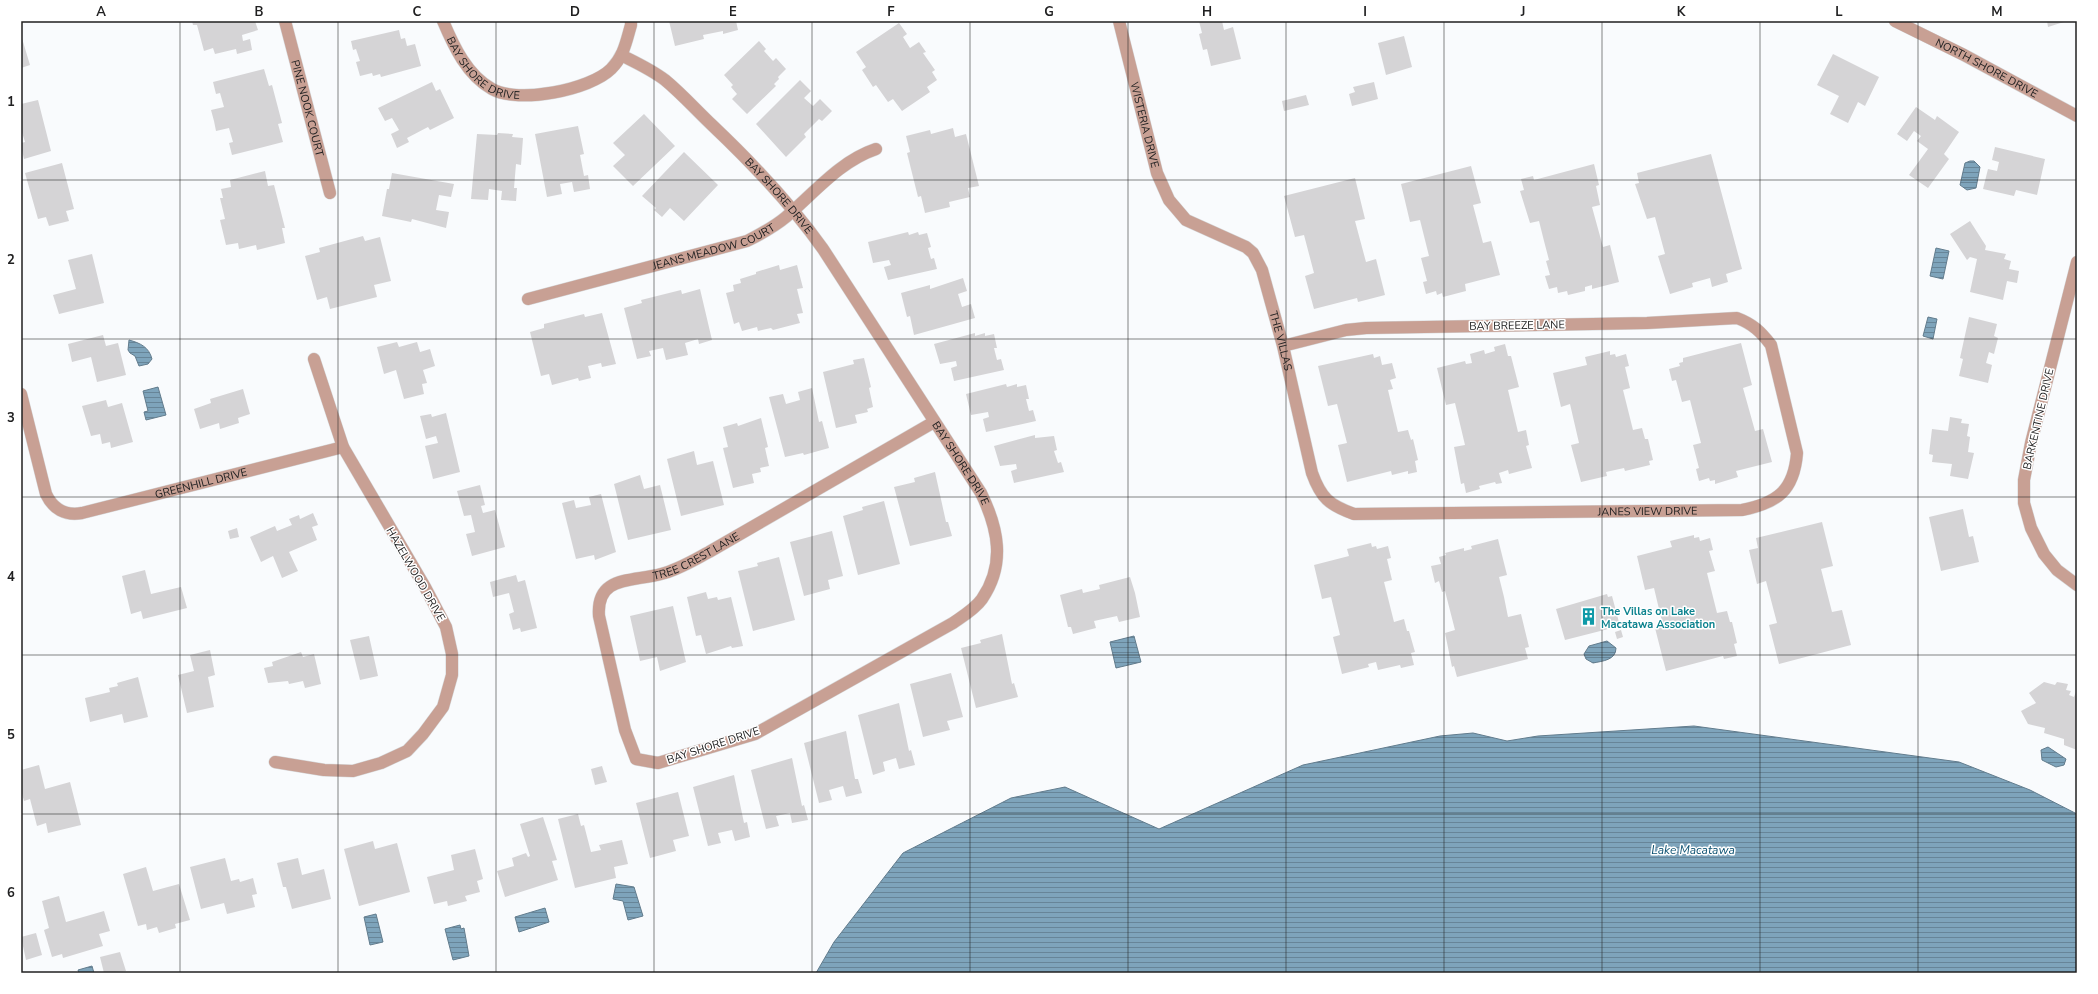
<svg xmlns="http://www.w3.org/2000/svg" width="2098" height="994" viewBox="0 0 2098 994" font-family="'Nunito Sans',sans-serif">
<style>
.water{fill:url(#water-rules);stroke:#627c8d}
.building{fill:#d5d4d6}
.lines{fill:none;stroke-linecap:round;stroke-linejoin:round}
.minor-casing{stroke:#d6d8da;stroke-width:13}
.minor{stroke:#c8a094;stroke-width:12}
.grid{fill:none;stroke:#202021;stroke-width:1;stroke-opacity:0.55}
.labels{text-anchor:middle;stroke-width:3;stroke-linejoin:round;paint-order:stroke}
.street-label{font-size:11px;fill:#202021;stroke:#fff}
.culture-label{font-size:11px;font-weight:bold;fill:#0d838f;stroke:#fff;text-anchor:start}
.water-label{font-size:12px;font-style:italic;fill:#0b5171;stroke:#fff}
.neatline{fill:none;stroke:#202021;stroke-width:1.5}
.grid-label{font-size:13px;text-anchor:middle;font-weight:bold;fill:#202021}
</style>
<defs>
<pattern id="water-rules" width="6" height="5" patternUnits="userSpaceOnUse"><rect width="6" height="5" fill="#7ea4bb"/><path d="M0 2.5h6" fill="none" stroke="#678598"/></pattern>
</defs>
<rect width="100%" height="100%" fill="#f9fbfd"/>
<path class="water" d="M1970 161H1974L1980 167 1976 188 1967 190 1960 185 1965 163Z
M1936 248 1949 251 1943 279 1930 276Z
M1928 317 1937 319 1933 339 1923 336Z
M129 340C140 343 149 347 152 359L148 364 139 366 135 356 130 353 128 350Z
M158 387 166 415 146 420 144 412 148 411 143 391Z
M1134 636 1141 662 1116 668 1110 642Z
M1607 641 1616 648C1616 660 1603 661 1593 663L1586 659 1584 654 1589 646Z
M1694 726 1959 762 2030 790 2077 814V973H816L834 942 903 853 1011 798 1065 787 1159 829 1303 765 1440 736 1473 733 1507 741 1538 736Z
M2048 747 2066 759 2064 765 2056 767 2042 760 2041 750Z
M616 884 634 887 643 916 628 920 623 901 613 899Z
M545 908 549 922 519 932 515 917Z
M376 914 383 942 370 945 364 917Z
M460 925 461 929 464 928 469 956 453 960 445 929Z
M92 966 94 973H79L78 970Z"/>
<path class="building" d="M192 21H255L258 30 242 35 243 41 250 39 252 50 237 54 236 49 215 54 213 48 204 51 197 25H193Z
M669 21H736L738 30 723 34V31L703 35 704 39 675 46Z
M1199 21H1222L1224 30 1233 27 1241 59 1211 66 1207 49 1203 50 1199 34 1202 33Z
M2047 21H2067L2048 27Z
M899 23 907 34 903 37 910 48 919 42 926 52 923 53 935 70 932 72 937 80 927 87 930 92 902 111 893 99 888 102 876 85 873 87 862 70 866 67 856 52Z
M399 30 401 39 405 38 407 46 415 44 421 66 381 77 380 74 373 76 372 73 360 76 356 62 360 61 356 49 353 50 351 41Z
M21 35 30 65 21 68Z
M1404 36 1412 67 1386 75 1378 43Z
M759 41 766 49 764 51 773 61 776 58 786 69 778 77 779 79 774 84 776 86 747 114 732 99 737 94 731 87 733 85 724 75Z
M1833 54 1879 77 1865 106 1858 102 1848 123 1830 114 1839 96 1817 85Z
M264 69 269 86 272 85 282 123 278 124 283 142 232 155 229 143 233 142 229 128 216 131 214 121 211 110 224 107 220 93 216 94 213 82Z
M800 80 811 91 804 98 813 106 820 99 832 111 822 121 819 119 804 134 806 137 786 157 756 124Z
M432 82 436 91 440 89 454 118 430 130 428 127 407 138 409 142 397 148 391 134 399 130 392 118 385 121 378 108Z
M1374 82 1378 99 1352 106 1349 94 1355 92 1353 87Z
M1306 95 1309 105 1284 111 1282 101Z
M38 100 51 151 24 159 21 146V143L25 142 21 129V104Z
M1916 107 1935 120 1937 116 1959 132 1944 154 1949 159 1928 188 1909 175 1928 149 1917 141 1921 136 1914 131 1907 141 1897 134Z
M644 114 675 146 633 186 613 166 625 155 613 143Z
M578 126 584 154 580 155 584 176 588 175 590 189 574 192 572 182 560 184 562 194 547 197 535 134Z
M953 128 955 137 966 134 979 186 968 188 970 197 949 202 950 207 925 213 921 196 918 197 907 153 910 152 906 136 930 130 931 134Z
M498 133 513 134 512 137 523 138 521 165 516 164 514 188H517L516 201 501 200 502 191 489 189 488 200 471 199 477 134 497 135Z
M1995 147 2045 159 2037 195 2016 190 2014 196 1983 189 1988 169 1997 171 1999 162 1992 160Z
M684 152 718 185 684 221 670 208 662 217 654 210 656 208 642 196Z
M1711 154 1742 269 1726 274 1728 282 1712 287 1710 278 1692 283 1693 287 1670 294 1658 256 1665 254 1655 217 1647 219 1635 184 1639 183 1637 173Z
M62 163 74 209 66 211 69 221 49 226 46 217 38 219 25 173Z
M1594 164 1599 185 1596 186 1600 205 1592 207 1603 247 1610 245 1619 282 1592 289V285L1585 287V291L1568 295 1567 291 1558 293 1557 287 1549 289 1545 276 1550 275 1546 261 1549 260 1544 241 1539 221 1530 223 1520 191 1524 190 1521 179 1533 176 1534 180Z
M1471 166 1481 203 1473 205 1483 243 1491 241 1500 275 1465 284 1466 291 1443 297 1442 293 1437 295 1436 291 1426 294 1423 282 1427 281 1421 258 1429 256 1420 220 1410 222 1401 184Z
M265 171 268 186 274 185 285 228H282L285 243 257 250 256 245 239 249 238 243 226 245 220 220 225 219 220 198H223L221 189 231 187 230 180Z
M392 173 454 184 451 197 439 195 436 210 449 212 446 228 412 219 411 222 382 216 387 189H389Z
M1355 178 1365 219 1355 221 1366 262 1376 259 1385 295 1358 302 1357 298 1314 309 1305 276 1314 273 1304 235 1295 237 1284 196Z
M1970 221 1986 246 1985 250 2006 254 2004 259 2011 261 2009 269 2019 271 2017 283 2007 281 2003 300 1970 292 1977 259 1970 257 1967 260 1950 234Z
M908 232 909 235 918 232 919 235 927 233 931 247 928 248 931 259 934 258 937 269 888 280 884 267 891 265 889 260 873 263 868 242Z
M363 236 365 241 380 237 391 281 374 285 377 297 330 309 327 297 317 300 305 256 320 252 319 248Z
M92 254 104 303 59 314 53 295 76 289 68 260Z
M779 265 780 270 797 265 803 288 797 289 803 313 797 314 800 323 773 330 771 328 758 331 757 327 742 331 739 322 734 324 726 293 734 291 733 285 741 283 740 279 756 274V272Z
M963 278 967 291 958 294 962 307 971 304 975 318 914 335 910 316 907 317 901 293 930 285V289Z
M700 289 712 340 699 344 698 339 685 343 688 355 666 360 663 348 649 351 651 356 637 359 624 308 642 303 641 300 681 290 682 294Z
M602 313 616 364 602 367 601 363 588 366 591 378 579 381 578 378 552 385 549 374 541 376 530 332 544 328V324L584 314 585 317Z
M1969 317 1997 324 1994 336 1998 338 1994 354 1989 352 1986 363 1992 365 1988 383 1959 376 1963 359 1960 358Z
M975 333V336L985 333V336L994 334 997 348H994L997 360 1001 359 1004 370 954 381 951 368 957 366 956 361 940 364 934 344Z
M103 335 106 346 118 343 126 375 97 382 91 357 72 362 68 344Z
M397 342 399 347 417 342 420 352 430 349 435 366 423 370 427 383 422 384 424 394 404 399 396 370 384 374 377 347Z
M1741 343 1752 385 1743 388 1755 431 1763 429 1772 462 1736 471 1738 477 1715 484V480L1710 481 1709 478 1699 481 1696 469 1699 468 1693 445 1701 443 1690 400 1682 402 1676 380 1672 381 1669 369 1680 366 1679 363 1683 362V358Z
M1505 344 1508 356H1511L1519 387 1508 390 1518 432 1526 430 1529 445 1526 446 1532 468 1509 474 1508 470 1499 473 1502 483 1496 484 1495 482 1479 486 1480 489 1466 493 1464 483 1461 484 1454 447 1465 445 1455 403 1446 405 1437 368 1465 361 1466 364 1472 363 1470 354 1484 350 1485 354 1495 351 1494 347Z
M1610 351V355L1615 354 1616 357 1626 354 1629 366 1625 367 1630 388 1623 390 1633 430 1642 428 1645 439H1648L1653 460 1649 461 1650 465 1625 471 1624 468 1606 472 1607 476 1581 482 1571 445 1579 443 1570 404 1561 407 1553 373 1587 365 1585 357Z
M1373 354 1374 358 1380 356 1382 365 1392 363 1396 378 1390 380 1393 389 1388 390 1398 432 1408 430 1411 440 1413 439 1418 460 1415 461 1417 472 1408 474V471L1392 475 1391 471 1347 482 1338 445 1347 443 1337 404 1328 406 1318 366Z
M864 358 871 387 869 388 873 407 867 409 868 412 855 415 857 423 836 428 823 372 854 364 853 360Z
M1006 384 1007 387 1017 384V387L1026 385 1029 399H1026L1029 411 1033 410 1036 421 986 432 983 419 989 417 988 412 971 415 966 394Z
M812 388 819 422 822 421 829 448 804 455 803 453 785 457 769 397 783 394 786 404 800 400 798 392Z
M243 389 250 414 238 418 239 423 220 429 219 423 200 429 194 409 211 403 210 399Z
M106 400 108 407 122 403 133 442 111 448 110 442 102 444 100 434 91 436 82 406Z
M446 413 460 472 433 479 425 446 438 443 436 436 426 439 420 416 431 414 432 417Z
M1950 417 1962 419 1961 423 1969 424 1967 436 1970 437 1968 452 1974 453 1968 479 1950 476 1952 464 1932 462 1933 455 1929 454 1932 429 1948 431Z
M761 418 768 447 765 448 769 466 760 468 761 472 752 474 754 483 733 488 723 448 728 447 723 427 737 423 738 426Z
M1035 435V438L1054 436 1057 450 1054 451 1058 463 1061 462 1064 472 1014 483 1011 471 1017 469 1016 464 1000 466 994 446Z
M694 451 697 465 713 461 724 505 681 516 667 459Z
M935 472 946 522H948L952 536 910 546 894 487 915 482 914 478Z
M640 475 644 489 660 485 671 530 628 540 614 484Z
M480 485 485 505 481 506 483 513 495 510 505 547 472 556 466 534 475 532 471 515 464 516 457 491Z
M601 494 616 552 595 560 594 555 576 559 562 503 574 500 576 508 591 505 589 497Z
M884 501 900 564 858 575 843 516 863 510 862 507Z
M1963 509 1969 537 1973 536 1979 562 1941 571 1929 517Z
M313 513 318 525 312 527 317 540 289 552 298 571 282 578 273 556 261 562 250 537 275 526 277 531 292 525 289 519 299 515 300 519Z
M1822 522 1833 566 1821 569 1832 612 1842 610 1851 645 1779 664 1769 625 1777 623 1766 581 1757 584 1749 550 1758 548 1756 538Z
M237 528 239 537 230 539 228 531Z
M832 531 843 576 828 580 830 589 804 596 790 542Z
M1694 535V538L1699 537 1700 541 1710 538 1713 550 1709 551 1715 571 1707 573 1717 613 1727 611 1730 622H1732L1737 643 1734 644 1737 656 1724 659 1723 656 1666 671 1655 628 1663 626 1654 588 1645 590 1637 556 1672 547 1670 541Z
M1498 539 1507 575 1499 577 1504 597 1508 617 1521 614 1529 647 1525 648 1528 659 1457 677 1454 666 1452 667 1445 633 1455 630 1445 591 1442 592 1439 581 1435 583 1431 566 1441 564 1439 557 1446 555 1445 553 1464 548V551L1472 549 1471 546Z
M1371 543 1372 547 1376 546 1377 549 1388 546 1391 558 1387 559 1392 580 1384 582 1394 622 1404 619 1407 631H1409L1415 652 1411 653 1414 665 1401 668 1400 665 1378 670 1376 662 1368 664 1369 667 1342 674 1333 637 1340 635 1331 597 1322 599 1314 565 1349 556 1347 549Z
M779 557 795 620 753 631 738 571 758 566 757 563Z
M145 570 151 594 181 587 187 608 143 619 141 611 131 614 122 576Z
M516 575 518 582 525 580 537 628 521 632 520 628 513 630 509 614 514 612 509 593 493 597 490 582Z
M1130 577 1135 593 1140 617 1119 622 1117 616 1094 621 1096 628 1073 634 1071 627H1068L1060 595 1082 589 1083 593 1100 589 1099 585Z
M706 592 708 599 717 597 718 600 731 597 743 646 732 648 731 646 706 654 701 635 696 636 687 597Z
M1607 594 1608 597 1612 596 1620 626 1565 640 1556 609Z
M673 606 686 662 660 671 657 657 640 661 630 616Z
M1621 630 1623 637 1617 639 1615 632Z
M1002 634 1012 684 1014 683 1018 697 976 708 961 648 981 643 980 640Z
M369 636 378 676 360 680 350 640Z
M210 650 215 675 208 677 214 707 187 713 178 675 194 671 190 655Z
M301 652 303 657 314 654 321 684 305 688 303 681 289 684 288 681 268 683 264 668 273 666 272 662Z
M951 673 963 717 947 721 950 730 923 737 910 684Z
M138 677 148 717 124 723 122 714 90 722 85 698 110 692 109 688 118 686 117 683Z
M2044 682 2055 685 2057 682 2068 684 2066 690 2071 691 2069 695 2074 697 2077 689V750L2064 745V739L2044 733 2045 728 2028 724 2021 711 2036 703 2029 693Z
M899 703 909 751 911 750 915 765 899 769 896 758 883 762 885 771 873 775 858 715Z
M846 731 855 779H858L862 793 846 797 843 786 829 790 832 800 819 803 804 743Z
M792 758 802 806 804 805 808 820 792 823 790 813 776 816 779 826 766 829 751 770Z
M39 765 45 789 70 782 81 825 48 833 46 823 37 826 30 799 24 801 21 790V770Z
M602 766 607 782 595 785 591 769Z
M734 775 744 823 747 822 750 837 735 841 732 830 718 833 721 843 708 846 693 787Z
M678 792 689 836 673 840 676 851 650 858 636 803Z
M578 814 581 826 584 825 591 852 601 850 599 845 622 840 628 864 614 867 616 878 575 888 558 819Z
M543 817 557 860 552 861 558 880 505 897 497 871 514 866 512 858 526 853 528 857 530 856 520 824Z
M373 841 375 849 397 843 410 892 359 906 344 849Z
M475 849 483 879 477 881 480 892 465 896 467 901 448 906 447 901 434 904 427 877 454 870 451 855Z
M225 858 231 881 239 879 240 882 253 878 257 894 252 895 255 907 227 914 224 903 201 909 190 867Z
M298 858 302 875 324 869 331 899 292 909 286 887H283L277 863Z
M146 867 153 891 179 884 190 920 175 924 176 928 159 933 157 927 147 930 146 924 138 926 123 874Z
M59 896 66 922 104 911 110 931 99 934 103 946 63 958 62 954 52 957 44 930 49 928 42 901Z
M36 933 42 955 26 960 21 937Z
M120 952 126 971 104 973 100 957Z"/>
<g class="lines">
<defs>
<g id="minor">
<path id="s1" d="M285 21 330 193"/>
<path id="s2" d="M443 21C454 47 467 75 492 89 518 104 590 90 611 69 624 56 626 42 631 25V21"/>
<path id="s3" d="M1119 21 1157 173 1169 200 1186 220 1246 247 1253 253 1262 270 1283 346 1312 473C1321 498 1329 505 1354 514L1742 510C1777 503 1794 491 1797 453L1771 345C1761 332 1753 324 1737 318L1647 323 1366 328 1346 330 1283 346"/>
<path id="s4" d="M1895 21 1964 55 2077 116"/>
<path id="s5" d="M623 56C637 63 652 70 665 80 682 94 697 111 713 126 753 164 791 204 823 249L981 493C998 528 1006 564 982 599 975 609 963 616 953 623L755 734 658 763 636 759 625 730 599 616C596 575 632 582 661 574 678 570 694 560 709 552L934 422"/>
<path d="M2077 262 2031 443 2024 480V503L2031 528 2044 554 2057 570 2077 585"/>
<path id="s6" d="M528 299 747 241C761 234 774 227 786 217 814 193 840 161 876 149"/>
<path id="s7" d="M21 394 46 494C53 509 65 516 82 513L343 447"/>
<path d="M275 762 324 770 353 771 381 763 407 751 423 734 443 707 452 675V654L446 627 425 587 343 447 314 359"/>
</g>
</defs>
<use href="#minor" class="minor-casing"/>
<use href="#minor" class="minor"/>
</g>
<path class="grid" d="M180 21V973M338 21V973M496 21V973M654 21V973M812 21V973M970 21V973M1128 21V973M1286 21V973M1444 21V973M1602 21V973M1760 21V973M1918 21V973M21 180H2077M21 339H2077M21 497H2077M21 655H2077M21 814H2077"/>
<defs>
<symbol id="building-bare" viewBox="-9 -9 18 18"><path d="M-4-6H4V6H1V3H-1V6H-4ZM-2.5-4.3h1.7v1.8h-1.7ZM.8-4.3h1.7v1.8H.8ZM-2.5-1h1.7V.8h-1.7ZM.8-1h1.7V.8H.8Z" fill="#0f9aa8" stroke="#fff" stroke-width="2.5" paint-order="stroke"/></symbol>
</defs>
<g fill-rule="evenodd">
<use href="#building-bare" x="1576" y="604" width="25" height="25"/>
</g>
<g class="labels">
<g class="street-label">
<text dy="4" stroke="none"><textPath href="#s2" startOffset="66">BAY SHORE DRIVE</textPath></text>
<text dy="4" stroke="none"><textPath href="#s4" startOffset="103">NORTH SHORE DRIVE</textPath></text>
<text dy="4" stroke="none"><textPath href="#s1" startOffset="90">PINE NOOK COURT</textPath></text>
<text dy="4" stroke="none"><textPath href="#s3" startOffset="107">WISTERIA DRIVE</textPath></text>
<text dy="4" stroke="none"><textPath href="#s5" startOffset="211">BAY SHORE DRIVE</textPath></text>
<text dy="4" stroke="none"><textPath href="#s6" startOffset="193">JEANS MEADOW COURT</textPath></text>
<text transform="translate(1517 325) rotate(-1)" y="4">BAY BREEZE LANE</text>
<text dy="4" stroke="none"><textPath href="#s3" startOffset="380">THE VILLAS</textPath></text>
<text transform="translate(2038 419) rotate(-77)" y="4">BARKENTINE DRIVE</text>
<text dy="4" stroke="none"><textPath href="#s5" startOffset="535">BAY SHORE DRIVE</textPath></text>
<text dy="4" stroke="none"><textPath href="#s7" startOffset="270">GREENHILL DRIVE</textPath></text>
<text dy="4" stroke="none"><textPath href="#s3" startOffset="871">JANES VIEW DRIVE</textPath></text>
<text dy="4" stroke="none"><textPath href="#s5" startOffset="1344">TREE CREST LANE</textPath></text>
<text transform="translate(416 574) rotate(60)" y="4">HAZELWOOD DRIVE</text>
<text transform="translate(713 745) rotate(-18)" y="4">BAY SHORE DRIVE</text>
</g>
<g class="culture-label">
<text x="1601" y="615">The Villas on Lake<tspan x="1601" dy="13">Macatawa Association</tspan></text>
</g>
<g class="water-label">
<text x="1693" y="854">Lake Macatawa</text>
</g>
</g>
<rect width="2098" height="994" fill="none" stroke="#ffffff" stroke-width="44"/>
<rect x="22" y="22" width="2054" height="950" class="neatline"/>
<g class="grid-label">
<text x="101" y="16">A</text>
<text x="259" y="16">B</text>
<text x="417" y="16">C</text>
<text x="575" y="16">D</text>
<text x="733" y="16">E</text>
<text x="891" y="16">F</text>
<text x="1049" y="16">G</text>
<text x="1207" y="16">H</text>
<text x="1365" y="16">I</text>
<text x="1523" y="16">J</text>
<text x="1681" y="16">K</text>
<text x="1839" y="16">L</text>
<text x="1997" y="16">M</text>
<text x="11" y="106">1</text>
<text x="11" y="264">2</text>
<text x="11" y="422">3</text>
<text x="11" y="581">4</text>
<text x="11" y="739">5</text>
<text x="11" y="897">6</text>
</g>
</svg>
